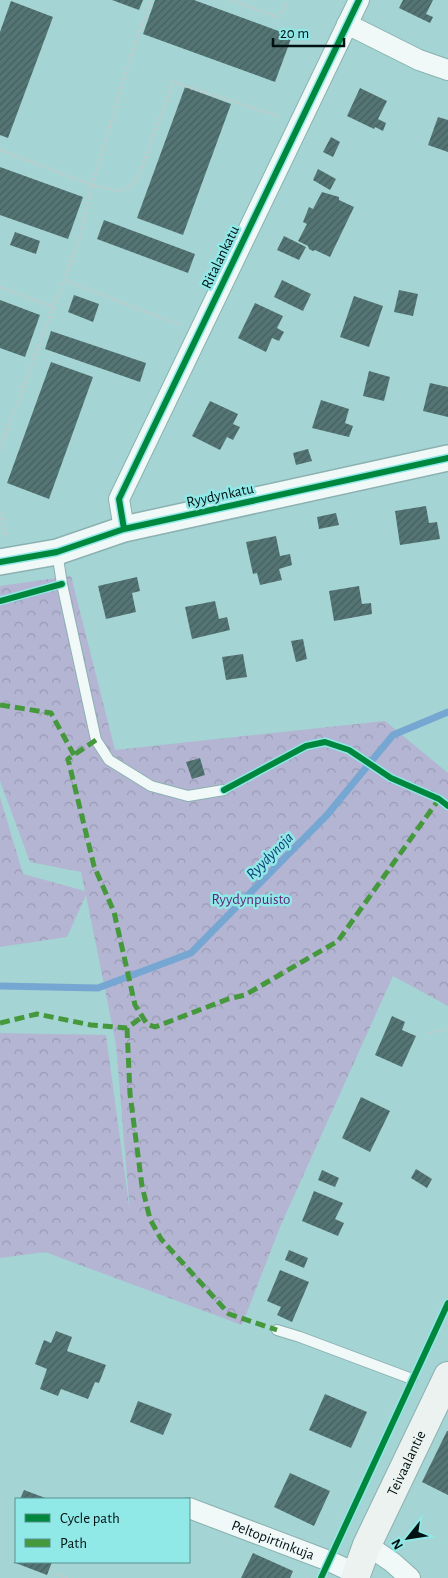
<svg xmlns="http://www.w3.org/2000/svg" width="448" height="1578" viewBox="0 0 448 1578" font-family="'Alegreya Sans',sans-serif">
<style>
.forest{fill:url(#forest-crowns)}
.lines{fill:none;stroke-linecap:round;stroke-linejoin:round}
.stream{stroke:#76a7d2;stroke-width:7}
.building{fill:url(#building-hatch)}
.service-casing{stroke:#8bb1b1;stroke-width:12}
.minor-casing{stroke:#8bb1b1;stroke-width:22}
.tertiary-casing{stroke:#8bb1b1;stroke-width:28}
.secondary-casing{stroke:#8bb1b1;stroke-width:30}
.path{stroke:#becccc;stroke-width:3;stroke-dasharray:2.5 2.5;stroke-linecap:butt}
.service{stroke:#f1f9f8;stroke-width:10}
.minor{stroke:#f1f9f8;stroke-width:20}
.tertiary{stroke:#f1f9f8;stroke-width:25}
.secondary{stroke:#ecf2ef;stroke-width:28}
.quiet{stroke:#46983c;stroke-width:5;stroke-dasharray:10 5;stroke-linecap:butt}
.cycleway-casing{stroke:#90e8e7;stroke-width:9}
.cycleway{stroke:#00873e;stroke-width:6}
.labels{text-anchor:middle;stroke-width:5;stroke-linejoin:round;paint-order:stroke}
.street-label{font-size:15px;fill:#001212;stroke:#90e8e7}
.park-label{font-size:15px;fill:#602877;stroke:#90e8e7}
.water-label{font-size:16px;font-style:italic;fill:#0f427a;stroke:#90e8e7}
</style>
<defs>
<pattern id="forest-crowns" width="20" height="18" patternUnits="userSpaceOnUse" patternTransform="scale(1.25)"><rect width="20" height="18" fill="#b4b5d3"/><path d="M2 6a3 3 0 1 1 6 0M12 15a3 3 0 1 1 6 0" fill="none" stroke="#999bb4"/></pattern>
<pattern id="building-hatch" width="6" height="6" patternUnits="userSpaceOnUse" patternTransform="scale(1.25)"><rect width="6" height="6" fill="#557575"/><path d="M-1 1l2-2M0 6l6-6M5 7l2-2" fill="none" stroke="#445f5f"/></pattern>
</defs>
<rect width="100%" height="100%" fill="#a4d4d3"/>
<path class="forest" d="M71 576 115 750 385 721 448 773V1006L393 976 280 1227 242 1325 45 1252 0 1258V1033L106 1035 130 1213 116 1044 86 895 67 937 0 947V797L23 874 85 891 81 872 30 862 0 781V586Z"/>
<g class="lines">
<path class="stream" d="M0 986 98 988 191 953 327 815 393 735 448 712"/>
</g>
<path class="building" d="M112 0H143L139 10Z
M155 0H194L292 36 275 82 143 34Z
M403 0H433L426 14 433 17 430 23 399 8Z
M11 1 53 17 8 138 0 135V32Z
M185 87 231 104 183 235 137 218Z
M360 88 387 101 378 119 386 123 383 131 375 127 374 129 347 116Z
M438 117 448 120V152L428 145Z
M331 137 340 142 333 157 323 152Z
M0 167 83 197 68 239 0 215Z
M318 169 336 179 330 190 313 180Z
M322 192 339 197V200L354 207 330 257 315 250 313 251 309 249 308 246 298 241 307 224 303 222 309 207 313 209Z
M104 220 195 254 188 273 97 239Z
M15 232 40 241 36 254 10 245Z
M284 236 306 247 299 260 277 250Z
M282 280 311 294 303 311 274 297Z
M399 290 418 294 413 316 394 312Z
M74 295 99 304 93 322 68 312Z
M354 296 383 306 369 347 340 337Z
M0 300 40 315 25 357 0 348Z
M255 303 283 316 277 328 284 332 279 341 272 338 266 352 238 338Z
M51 331 146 363 140 382 45 349Z
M51 362 93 377 49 499 7 483Z
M369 371 390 377 384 401 363 396Z
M430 383 448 387V417L423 411Z
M321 400 349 409 345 423 353 426 349 437 312 428Z
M210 401 238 414 233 424 240 427 233 440 227 437 220 450 192 436Z
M308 449 312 461 296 465 293 453Z
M426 506 429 523 437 522 440 539 400 545 395 511Z
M336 513 339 525 319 529 317 517Z
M276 536 280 556 290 554 292 565 279 569 282 580 260 585 257 573 253 574 246 542Z
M137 577 140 591 132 593 136 612 106 619 98 586Z
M359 586 362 604 371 603 372 614 334 621 329 591Z
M215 601 219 619 227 617 230 630 192 639 185 607Z
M303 639 307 659 296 662 291 641Z
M243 654 247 677 226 680 222 657Z
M200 758 205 775 192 779 186 762Z
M392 1016 405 1022 402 1030 416 1036 402 1067 375 1055Z
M361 1097 390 1111 370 1152 342 1138Z
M416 1169 432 1179 427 1188 411 1178Z
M322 1170 339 1178 335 1187 318 1180Z
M314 1191 343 1203 335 1219 344 1223 338 1236 302 1221Z
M289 1250 308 1258 304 1268 285 1260Z
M280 1270 309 1282 292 1322 277 1315 281 1307 267 1301Z
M56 1331 72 1337 67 1351 106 1365 99 1383 95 1382 88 1399 61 1389 58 1396 40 1389 47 1369 35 1364 44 1340 51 1343Z
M325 1394 367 1412 351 1448 309 1430Z
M138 1401 172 1414 163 1435 130 1422Z
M447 1431H448V1495L422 1482Z
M290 1473 330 1491 314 1526 274 1507Z
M24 1490 48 1499H20Z
M253 1553 293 1571 290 1578H241Z
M13 1562H52L47 1575Z"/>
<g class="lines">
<defs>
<path id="service" d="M57 552 62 584 96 740 109 760 151 786 188 796 224 790
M277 1330 300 1337 412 1379"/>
<g id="minor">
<path d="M347 24 419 60 448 70"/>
<path d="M124 529 119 499 359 0"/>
<path id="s1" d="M189 1508 329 1561 357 1574"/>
<path d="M367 1545 392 1562 410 1578"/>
</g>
<path id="tertiary" d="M0 562 57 552 124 529 448 458"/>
<g id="secondary">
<path id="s2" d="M355 1578 367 1545 448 1376"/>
</g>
</defs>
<use href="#service" class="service-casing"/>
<use href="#minor" class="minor-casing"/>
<use href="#tertiary" class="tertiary-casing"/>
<use href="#secondary" class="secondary-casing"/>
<path class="path" d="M230 0 278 17 288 0
M0 150 92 185 119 191 131 186 139 175 173 82 278 116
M64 280 180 325
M0 287 53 307
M0 449 49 319 78 244 92 185 135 43 151 0
M0 513 6 536
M428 1033 448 1029
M56 1574 67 1578"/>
<use href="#service" class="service"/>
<use href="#minor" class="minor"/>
<use href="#tertiary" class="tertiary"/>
<use href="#secondary" class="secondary"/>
<path class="quiet" d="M0 705 51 713 74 755
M96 740 68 759 94 866 114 912 135 1005 147 1024 155 1027 228 999 245 995 338 941 439 799
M0 1023 37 1014 91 1025 127 1028 142 1017
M127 1028 130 1094 142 1186 150 1219 161 1239 229 1314 277 1330"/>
<defs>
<path id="cycleway" d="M124 529 119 499 359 0
M0 562 57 552 124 529 448 458
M0 601 62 584
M224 790 306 746 325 742 349 750 391 778 439 799 448 806
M321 1578 448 1303"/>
</defs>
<use href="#cycleway" class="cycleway-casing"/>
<use href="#cycleway" class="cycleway"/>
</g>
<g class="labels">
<g class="street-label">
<text transform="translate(220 257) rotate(-64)" y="5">Ritalankatu</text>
<text transform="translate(220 495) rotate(-12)" y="5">Ryydynkatu</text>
<text dy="5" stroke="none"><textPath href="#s2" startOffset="126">Teivaalantie</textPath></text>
<text dy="5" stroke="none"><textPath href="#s1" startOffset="90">Peltopirtinkuja</textPath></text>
</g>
<g class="park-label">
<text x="251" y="904">Ryydynpuisto</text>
</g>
<g class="water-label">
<text transform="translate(269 855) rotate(-45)" y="6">Ryydynoja</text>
</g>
</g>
<rect x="15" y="1498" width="175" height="65" fill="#90e8e7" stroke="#569292"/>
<rect x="25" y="1514" width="25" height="8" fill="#00873e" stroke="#569292"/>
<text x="60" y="1523" font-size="15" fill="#001212">Cycle path</text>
<rect x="25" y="1539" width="25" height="8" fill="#46983c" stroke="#569292"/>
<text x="60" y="1548" font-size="15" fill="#001212">Path</text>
<g transform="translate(408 1538) rotate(240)" stroke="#90e8e7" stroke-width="4" paint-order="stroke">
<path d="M0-4L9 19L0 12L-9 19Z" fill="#001212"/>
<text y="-8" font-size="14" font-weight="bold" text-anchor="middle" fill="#001212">N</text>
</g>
<path d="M273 38v8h71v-8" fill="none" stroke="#001212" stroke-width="2.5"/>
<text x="280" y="38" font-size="15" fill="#001212" stroke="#90e8e7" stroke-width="4" paint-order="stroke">20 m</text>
</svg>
